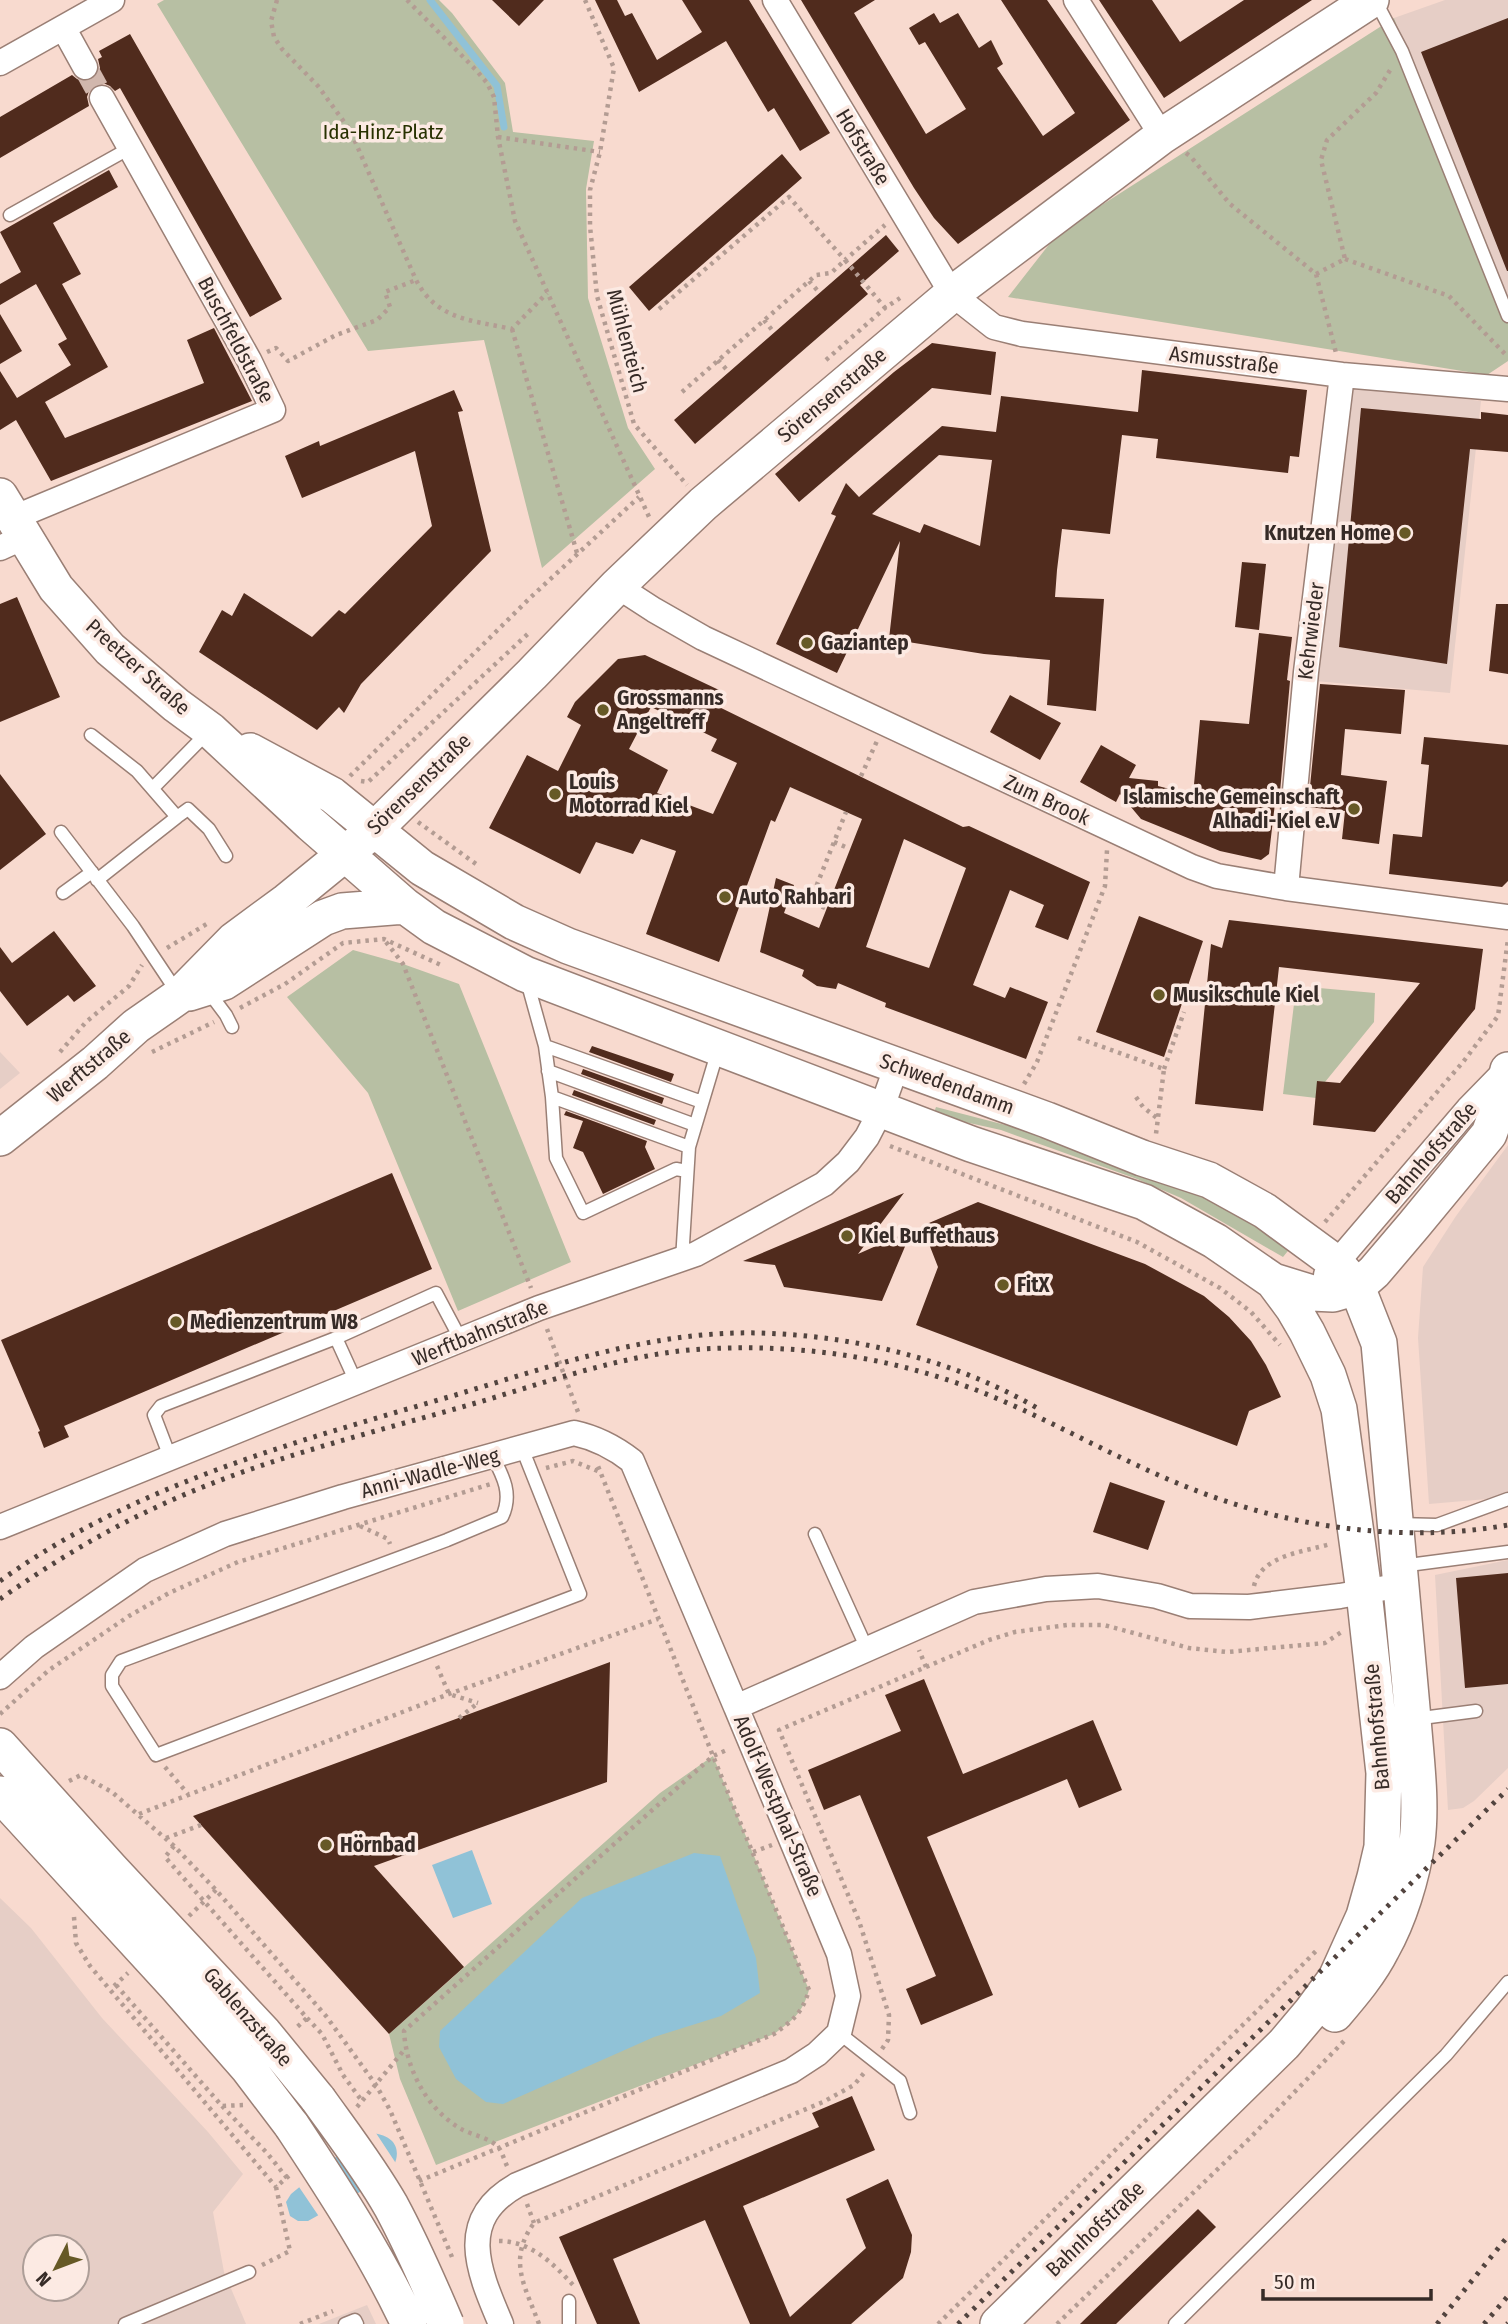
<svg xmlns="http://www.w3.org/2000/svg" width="1508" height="2324" viewBox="0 0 1508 2324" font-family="'Fira Sans Condensed',sans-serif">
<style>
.commercial{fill:#e6cec6;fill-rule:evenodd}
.green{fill:#b7bfa3}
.water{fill:#90c2d7}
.pier{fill:#f8dacf}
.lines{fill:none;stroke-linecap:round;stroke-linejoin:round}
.stream{stroke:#90c2d7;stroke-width:7}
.building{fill:#502b1d;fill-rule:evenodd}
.street-tunnel{stroke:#d1b7ad;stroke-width:24;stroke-dasharray:24 12;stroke-linecap:butt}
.lane-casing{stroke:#9a7f75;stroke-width:15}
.street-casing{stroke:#9a7f75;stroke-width:27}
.secondary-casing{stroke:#9a7f75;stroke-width:38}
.path{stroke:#b39c93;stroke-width:4.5;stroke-dasharray:3.5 5;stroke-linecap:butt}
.lane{stroke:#fff;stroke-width:12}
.street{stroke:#fff;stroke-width:24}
.secondary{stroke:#fff;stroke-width:35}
.rail{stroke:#52443f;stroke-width:5;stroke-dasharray:3.5 7;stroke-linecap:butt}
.secondary-bridge-casing{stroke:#9a7f75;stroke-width:38;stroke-linecap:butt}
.secondary-bridge{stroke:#fff;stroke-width:35}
.poi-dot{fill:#665926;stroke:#fceae3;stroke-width:2.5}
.labels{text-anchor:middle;stroke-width:7;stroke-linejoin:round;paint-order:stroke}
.park-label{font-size:21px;fill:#283100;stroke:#fceae3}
.street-label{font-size:21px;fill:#362b27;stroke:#fceae3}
.poi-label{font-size:21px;font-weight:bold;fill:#362b27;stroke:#fceae3;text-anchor:start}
</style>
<rect width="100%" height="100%" fill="#f8dacf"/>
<path class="commercial" d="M1445 0H1508V307L1394 18Z
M1347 385 1481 401 1450 693 1315 681Z
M0 1052 20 1073 0 1089Z
M1508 1145V1493L1487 1499 1429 1504 1418 1338 1423 1267 1456 1216Z
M1508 1560V1768L1474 1801 1463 1808 1448 1810 1435 1575Z
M0 1898 31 1928 102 2018 208 2132 243 2174 213 2212 224 2272 246 2324H0ZM35 2247H77V2289H35Z
M367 2305 376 2324H319Z"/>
<path class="green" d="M164 0H439L452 13 505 83 513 132 594 141 586 189 588 298 628 428 655 469 542 568 484 340 368 351 157 4Z
M1394 18 1508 307V361L1487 375 1008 297 1058 233Z
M353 950 403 964 459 984 571 1262 458 1311 368 1093 287 997Z
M1319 988 1375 993 1374 1022 1325 1082 1318 1081 1316 1098 1283 1094 1294 1004Z
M936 1107 1044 1135 1217 1199 1292 1246 1283 1257 1181 1198 1137 1179 1001 1130 933 1115Z
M713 1756 809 1990C802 2014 793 2020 774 2034L436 2165 400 2079 389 2034 660 1793Z"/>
<path class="water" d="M472 1850 492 1904 453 1918 432 1865Z
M694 1853 720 1856 756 1958 760 1993 721 2016 654 2037 503 2104 486 2102 456 2079 439 2047 440 2031 582 1898Z
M372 2133C402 2136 403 2159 385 2178L308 2221H298L290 2216 286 2202 291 2194 359 2138Z"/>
<path class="pier" d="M374 2130 399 2168 387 2181 357 2135Z
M330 2158 356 2198 320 2218 297 2184Z"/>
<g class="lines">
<path class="stream" d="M430 0 497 86 504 127"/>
</g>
<path class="building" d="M492 0H544L519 26Z
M595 0H617L625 16 632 13 657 60 702 32 682 0H749L830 133 800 151 774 108 768 112 726 41 639 92Z
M801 0H875L854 13 926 134 966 109 925 42 919 45 909 28 934 13 940 23 958 13 979 48 991 40 1003 64 997 68 1043 136 1075 113 1001 0H1047L1130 120 958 244 934 218 914 188Z
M1099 0H1152L1180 42 1244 0H1312L1164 98Z
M1508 18V271H1507L1421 52Z
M130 34 282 299 250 317 120 88 115 91 110 86 103 83 94 85 89 91 87 97 89 106 0 158V117L72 75 77 79 84 82 93 80 97 75 100 68 98 59 102 57 99 51Z
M782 154 802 178 649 311 629 287Z
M109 170 118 187 53 223 81 274 62 284 108 367 45 402 65 438 204 383 187 340 214 328 252 401 51 481 16 420 0 430V371L17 398 71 365 58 344 67 339 36 284 0 305V284L21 272 0 232Z
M886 235 899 251 860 285 868 294 695 444 674 420Z
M0 314 22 351 0 364Z
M932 343 996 352 991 395 932 388 799 502 775 474 894 372Z
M1142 370 1307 390 1299 457 1290 456 1288 473 1156 458 1158 439 1122 435 1110 534 1062 529 1057 570 1055 597 1104 599 1096 711 1047 705 1050 660 984 654 889 639 900 541 837 673 776 644 836 516 831 514 846 483 859 497 942 426 996 432 1001 396 1138 412ZM939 455 992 460 980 546 924 524 920 533 872 514Z
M454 390 463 411 458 412 491 551 361 684 344 713 339 707 317 730 199 652 222 610 232 616 244 593 312 637 339 610 345 614 432 526 415 451 302 498 285 456 319 441 320 446Z
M1361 408 1481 419V412L1508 415V452L1470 449 1447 664 1339 647Z
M1242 562 1266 564 1259 630 1235 627Z
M17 597 60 697 0 722V604Z
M1496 604H1508V674L1489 671Z
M1259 633 1292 637 1287 680 1290 681 1279 803H1275L1269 854 1261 860 1220 851 1141 819 1120 794 1116 802 1080 782 1101 745 1136 765 1129 778 1158 781V786L1193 795 1200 720 1249 724Z
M645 655 719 690 713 704 963 827 969 826 1090 882 1068 940 1035 927 1044 905 1010 890 973 985 1005 998 1010 987 1048 1002 1026 1059 885 1007 886 1003 838 983 836 989 817 986 802 976 804 970 760 952 776 878 794 885 784 913 819 928 862 819 790 787 775 822 771 820 719 962 646 934 676 851 641 839 633 854 596 842 580 874 489 828 527 755 558 771 581 725 567 717 575 702 618 659ZM651 707 717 739 711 751 737 763 713 814 657 793 668 770 629 749ZM904 839 966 868 929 968 866 947Z
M1320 684 1405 690 1401 734 1345 729 1341 775 1387 781 1379 844 1342 839 1345 811 1308 807Z
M1010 695 1061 723 1040 760 990 732Z
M1424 737 1508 745V881L1502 887 1389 874 1393 834 1422 837 1429 765 1421 764Z
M0 774 46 834 0 870Z
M1139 916 1203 941 1164 1057 1096 1032Z
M1229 920 1483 949 1475 1009 1375 1132 1313 1125 1317 1081 1340 1083 1420 983 1279 967 1263 1111 1195 1104 1211 944 1222 948Z
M54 931 96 986 74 1002 68 995 27 1026 0 991V947L12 963Z
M592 1046 674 1074 671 1082 589 1052Z
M583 1069 664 1098 662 1104 581 1074Z
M574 1090 656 1120 654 1125 572 1095Z
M566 1111 647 1141 645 1147 655 1169 603 1194 583 1152 573 1148 583 1121 564 1115Z
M392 1173 432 1269 64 1426 69 1437 44 1448 38 1432 40 1431 1 1340Z
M904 1193 858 1254 912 1230 882 1301 784 1287 775 1265 743 1261Z
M978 1202 1145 1264 1204 1296 1229 1317 1251 1341 1266 1365 1281 1397 1249 1411 1237 1446 916 1325 938 1267 922 1226Z
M1110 1482 1165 1501 1148 1550 1093 1532Z
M1508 1573V1684L1465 1688 1456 1578Z
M610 1662 607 1782 374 1866 464 1967 389 2034 193 1816Z
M924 1679 963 1774 1093 1720 1122 1790 1079 1808 1067 1779 927 1837 993 1995 921 2025 906 1989 936 1976 860 1795 824 1810 808 1770 901 1731 885 1695Z
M852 2096 875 2150 743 2206 790 2317 866 2248 846 2199 888 2179 912 2235 911 2252 903 2278 851 2324H750L705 2220 613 2259 640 2324H597L559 2237 819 2127 812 2113Z
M1198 2209 1216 2227 1116 2324H1080Z"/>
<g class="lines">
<path class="street-tunnel" d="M85 67 102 98"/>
<defs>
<path id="lane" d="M1375 0 1402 51 1508 316
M10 215 130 148
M91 735 137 771 177 817 188 809 209 829 226 856
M153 788 207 733
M61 832 133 926 177 992
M97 880 177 817
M63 893 92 872
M527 981 545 1046 552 1097 556 1158 583 1213 676 1169 687 1171
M208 991 226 1015 232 1027
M545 1046 702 1102
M548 1071 695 1125
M552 1097 689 1147
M682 1260 689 1147 718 1050
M356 1382 336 1338 436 1293 461 1340
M492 1455C503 1476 513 1494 502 1517L447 1540 121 1661 112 1675V1686L156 1755 580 1594 522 1448
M170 1457 154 1415 161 1406 336 1338
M1397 1524 1437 1525 1508 1499
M815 1534 867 1649
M1401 1566 1508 1552
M1414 1719 1476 1711
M839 2033 900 2081 910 2113
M569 2301V2324
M125 2324 249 2272
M345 2324 355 2320 357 2324
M1175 2324 1446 2055 1508 1982"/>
<path id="street" d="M775 0 952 294 994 327 1022 334 1342 375 1508 389
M1076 0 1162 136
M64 29 85 67
M0 63 112 0
M13 518 273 410 249 360 102 98
M0 548 24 537
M617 586 654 610 703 638 1192 867 1217 876 1286 888 1508 917
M1286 888 1306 672 1342 375
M1326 1275 1468 1109 1508 1068
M0 1527 539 1308 696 1254 824 1184 848 1162 867 1137 881 1110 897 1065
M0 1677 34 1647 145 1570 225 1534 343 1497 574 1433C597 1438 614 1447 632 1461L736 1707
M501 2324C479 2272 455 2220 517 2185L791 2071 817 2054 839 2033 848 1996 839 1954 736 1707 974 1602 1046 1589 1098 1586 1157 1596 1190 1606 1249 1607 1340 1596 1402 1585"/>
<path id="secondary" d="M0 496 56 588 110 649 176 705 210 730 311 824 405 906 434 927 525 974 971 1144 1144 1202 1215 1241 1273 1281 1293 1308 1307 1332 1328 1375 1339 1409 1364 1592 1384 1773 1382 1847 1375 1877 1364 1916 1336 1978 1311 2012 1284 2044 998 2324
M250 751 332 795 422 868 514 922 568 946 1047 1120 1142 1158 1209 1180 1265 1211 1336 1263 1357 1287 1379 1343 1413 1719C1416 1759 1422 1802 1417 1842 1412 1877 1399 1919 1382 1949 1370 1973 1352 1994 1335 2014
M189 993 224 982 323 918 342 911 405 906
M0 1138 95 1063 136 1026 179 996 234 940 287 901 374 830 532 674 617 586 703 504 952 294 1162 136 1371 0
M1273 1281 1312 1293 1333 1294 1357 1287 1374 1272 1414 1225 1489 1134 1502 1098 1508 1070
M0 1746 111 1869 264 2033 318 2099
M0 1794 177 1987 248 2068 292 2126"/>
</defs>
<use href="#lane" class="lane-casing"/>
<use href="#street" class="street-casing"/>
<use href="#secondary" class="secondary-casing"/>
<path class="path" d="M277 0 271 21 274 37 282 49 318 86 350 130 416 280C437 320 471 320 512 329L547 293
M407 0 476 70 487 83 494 97 498 137 515 221 650 519
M585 0 614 68 600 152 590 190V226L597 296 634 424 687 485
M498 137 600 152
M1186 153 1191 157 1230 204 1316 274 1336 353
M1345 259 1449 296 1508 357
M1316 274 1345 259 1321 160 1327 140 1376 93 1392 67
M809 281 817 290
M659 309 789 197 845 260 885 225
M764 320 772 330
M512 329 577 553
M267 352 276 348 288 361 336 335 377 320 390 307 385 292 416 280
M718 360 727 370
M826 360 885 308 900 298
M682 392 816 275 831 273 845 260 886 309
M350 776 531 597 639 497
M861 776 877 741
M361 781 368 782 531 631
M418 822 476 864
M834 842 848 848
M825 908 810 902 846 812
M386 942 403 964 531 1288
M167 948 210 922
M240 1008 285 984 343 943 384 939 441 965
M1078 1038 1164 1069 1156 1134
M60 1052 86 1022 129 986 142 965
M152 1052 214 1022
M1164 1069 1184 1012
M1024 1084 1037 1062 1105 886 1107 850
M1136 1097 1143 1107 1157 1118
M890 1146 1137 1242 1220 1288 1251 1312 1280 1345
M1325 1222 1463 1062 1498 1016 1508 939
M547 1329 578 1412
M546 1468 573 1461 600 1472
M360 1526 388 1539 390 1544
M1254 1586C1261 1555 1304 1552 1330 1544
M437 1666 449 1694 478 1703
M926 1667 989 1640 1015 1632 1067 1625H1104L1189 1648 1227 1652 1325 1643 1343 1631
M0 1714 49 1670 129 1616 169 1593 238 1562 491 1484
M459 1718 478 1703
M165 1767 188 1794
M69 1781 81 1775 112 1792 174 1846 216 1890 326 2016 376 2085 390 2110 452 2257
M139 1814 449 1694 658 1619
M166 1838 201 1825
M174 1846 165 1857 307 2018 296 2028
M753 1852 772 1845
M189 1916 216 1890
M74 1917 76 1943 90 1966 276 2187
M116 1985 222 2106 243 2105
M114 1986 128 1973
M307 2018 322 2034 343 2075 362 2101
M882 2049 888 2040 889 2015 859 1921 779 1730 926 1667 919 1650
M222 2106 267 2153 287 2178
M357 2107 405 2049
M507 2166C504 2160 502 2150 497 2146 489 2138 473 2135 463 2130 428 2111 406 2070 404 2031L713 1756 729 1749
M419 2181 774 2034C793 2020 802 2014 809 1990L713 1756 598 1466
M527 2204 534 2223
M499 2241C530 2241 553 2263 573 2285
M262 2265 290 2251 276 2187 292 2173
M300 2324 333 2311
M539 2324C525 2286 507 2260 534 2223L823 2102 854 2085 864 2073
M938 2324 1259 2009 1316 1951
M1057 2324 1250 2138 1345 2040"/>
<use href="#lane" class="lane"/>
<use href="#street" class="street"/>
<use href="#secondary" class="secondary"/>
<path class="rail" d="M0 1581C135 1484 295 1442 452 1396 552 1366 654 1330 760 1333 858 1336 954 1360 1039 1409
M0 1599C46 1567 94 1537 144 1513 246 1463 360 1436 469 1405 545 1383 623 1354 702 1349 788 1344 872 1354 954 1382 1034 1409 1108 1456 1187 1487 1286 1527 1402 1544 1508 1525
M958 2324 1508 1789
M1437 2324 1508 2236
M1484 2324 1508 2296
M1507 2324 1508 2323"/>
<defs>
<path id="secondary-bridge" d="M318 2099C343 2134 370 2169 391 2206 412 2245 429 2284 446 2324
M292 2126C335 2191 376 2254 409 2324"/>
</defs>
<use href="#secondary-bridge" class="secondary-bridge-casing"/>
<use href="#secondary-bridge" class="secondary-bridge"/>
</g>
<g class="poi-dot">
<circle cx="1405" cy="533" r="7"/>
<circle cx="807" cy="643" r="7"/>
<circle cx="603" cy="710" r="7"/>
<circle cx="555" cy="794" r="7"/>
<circle cx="1354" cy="809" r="7"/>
<circle cx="725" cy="897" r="7"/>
<circle cx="1159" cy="995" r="7"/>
<circle cx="847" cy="1236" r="7"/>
<circle cx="1003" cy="1285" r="7"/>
<circle cx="176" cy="1322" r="7"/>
<circle cx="326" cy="1845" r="7"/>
</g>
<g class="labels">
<g class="park-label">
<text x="383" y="139">Ida-Hinz-Platz</text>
</g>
<g class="street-label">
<text transform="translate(863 147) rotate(59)" y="7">Hofstraße</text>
<text transform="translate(236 340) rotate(62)" y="7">Buschfeldstraße</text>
<text transform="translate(627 341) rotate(75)" y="7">Mühlenteich</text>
<text transform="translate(1224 360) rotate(7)" y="7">Asmusstraße</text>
<text transform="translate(832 395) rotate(-40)" y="7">Sörensenstraße</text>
<text transform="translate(1311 631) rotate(-83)" y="7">Kehrwieder</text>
<text transform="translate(138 667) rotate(42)" y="7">Preetzer Straße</text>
<text transform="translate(419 784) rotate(-44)" y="7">Sörensenstraße</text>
<text transform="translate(1047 800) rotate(25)" y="7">Zum Brook</text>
<text transform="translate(89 1066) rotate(-40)" y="7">Werftstraße</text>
<text transform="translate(947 1084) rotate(20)" y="7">Schwedendamm</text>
<text transform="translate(1431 1153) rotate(-49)" y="7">Bahnhofstraße</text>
<text transform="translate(480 1333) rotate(-22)" y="7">Werftbahnstraße</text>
<text transform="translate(430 1473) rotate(-15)" y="7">Anni-Wadle-Weg</text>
<text transform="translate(1377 1727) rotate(-95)" y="7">Bahnhofstraße</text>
<text transform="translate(778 1806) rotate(67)" y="7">Adolf-Westphal-Straße</text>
<text transform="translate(248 2017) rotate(49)" y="7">Gablenzstraße</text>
<text transform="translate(1095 2229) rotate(-44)" y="7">Bahnhofstraße</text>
</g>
<g class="poi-label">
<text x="1391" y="540" text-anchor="end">Knutzen Home</text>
<text x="821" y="650">Gaziantep</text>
<text x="617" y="705">Grossmanns<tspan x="617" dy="24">Angeltreff</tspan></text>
<text x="569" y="789">Louis<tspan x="569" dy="24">Motorrad Kiel</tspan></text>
<text x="1340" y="804" text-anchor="end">Islamische Gemeinschaft<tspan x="1340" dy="24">Alhadi-Kiel e.V</tspan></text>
<text x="739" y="904">Auto Rahbari</text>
<text x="1173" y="1002">Musikschule Kiel</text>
<text x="861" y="1243">Kiel Buffethaus</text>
<text x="1017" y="1292">FitX</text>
<text x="190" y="1329">Medienzentrum W8</text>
<text x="340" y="1852">Hörnbad</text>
</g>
</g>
<g transform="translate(56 2268) rotate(228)"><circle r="33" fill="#fceae3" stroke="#ad9e98" stroke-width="2"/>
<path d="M0-5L12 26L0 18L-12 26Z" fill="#665926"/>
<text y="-10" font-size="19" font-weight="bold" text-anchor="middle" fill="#362b27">N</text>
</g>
<path d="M1263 2289v10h168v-10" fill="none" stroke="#362b27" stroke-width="3.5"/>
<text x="1274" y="2289" font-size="21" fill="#362b27" stroke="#fceae3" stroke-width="5" paint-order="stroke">50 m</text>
</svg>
